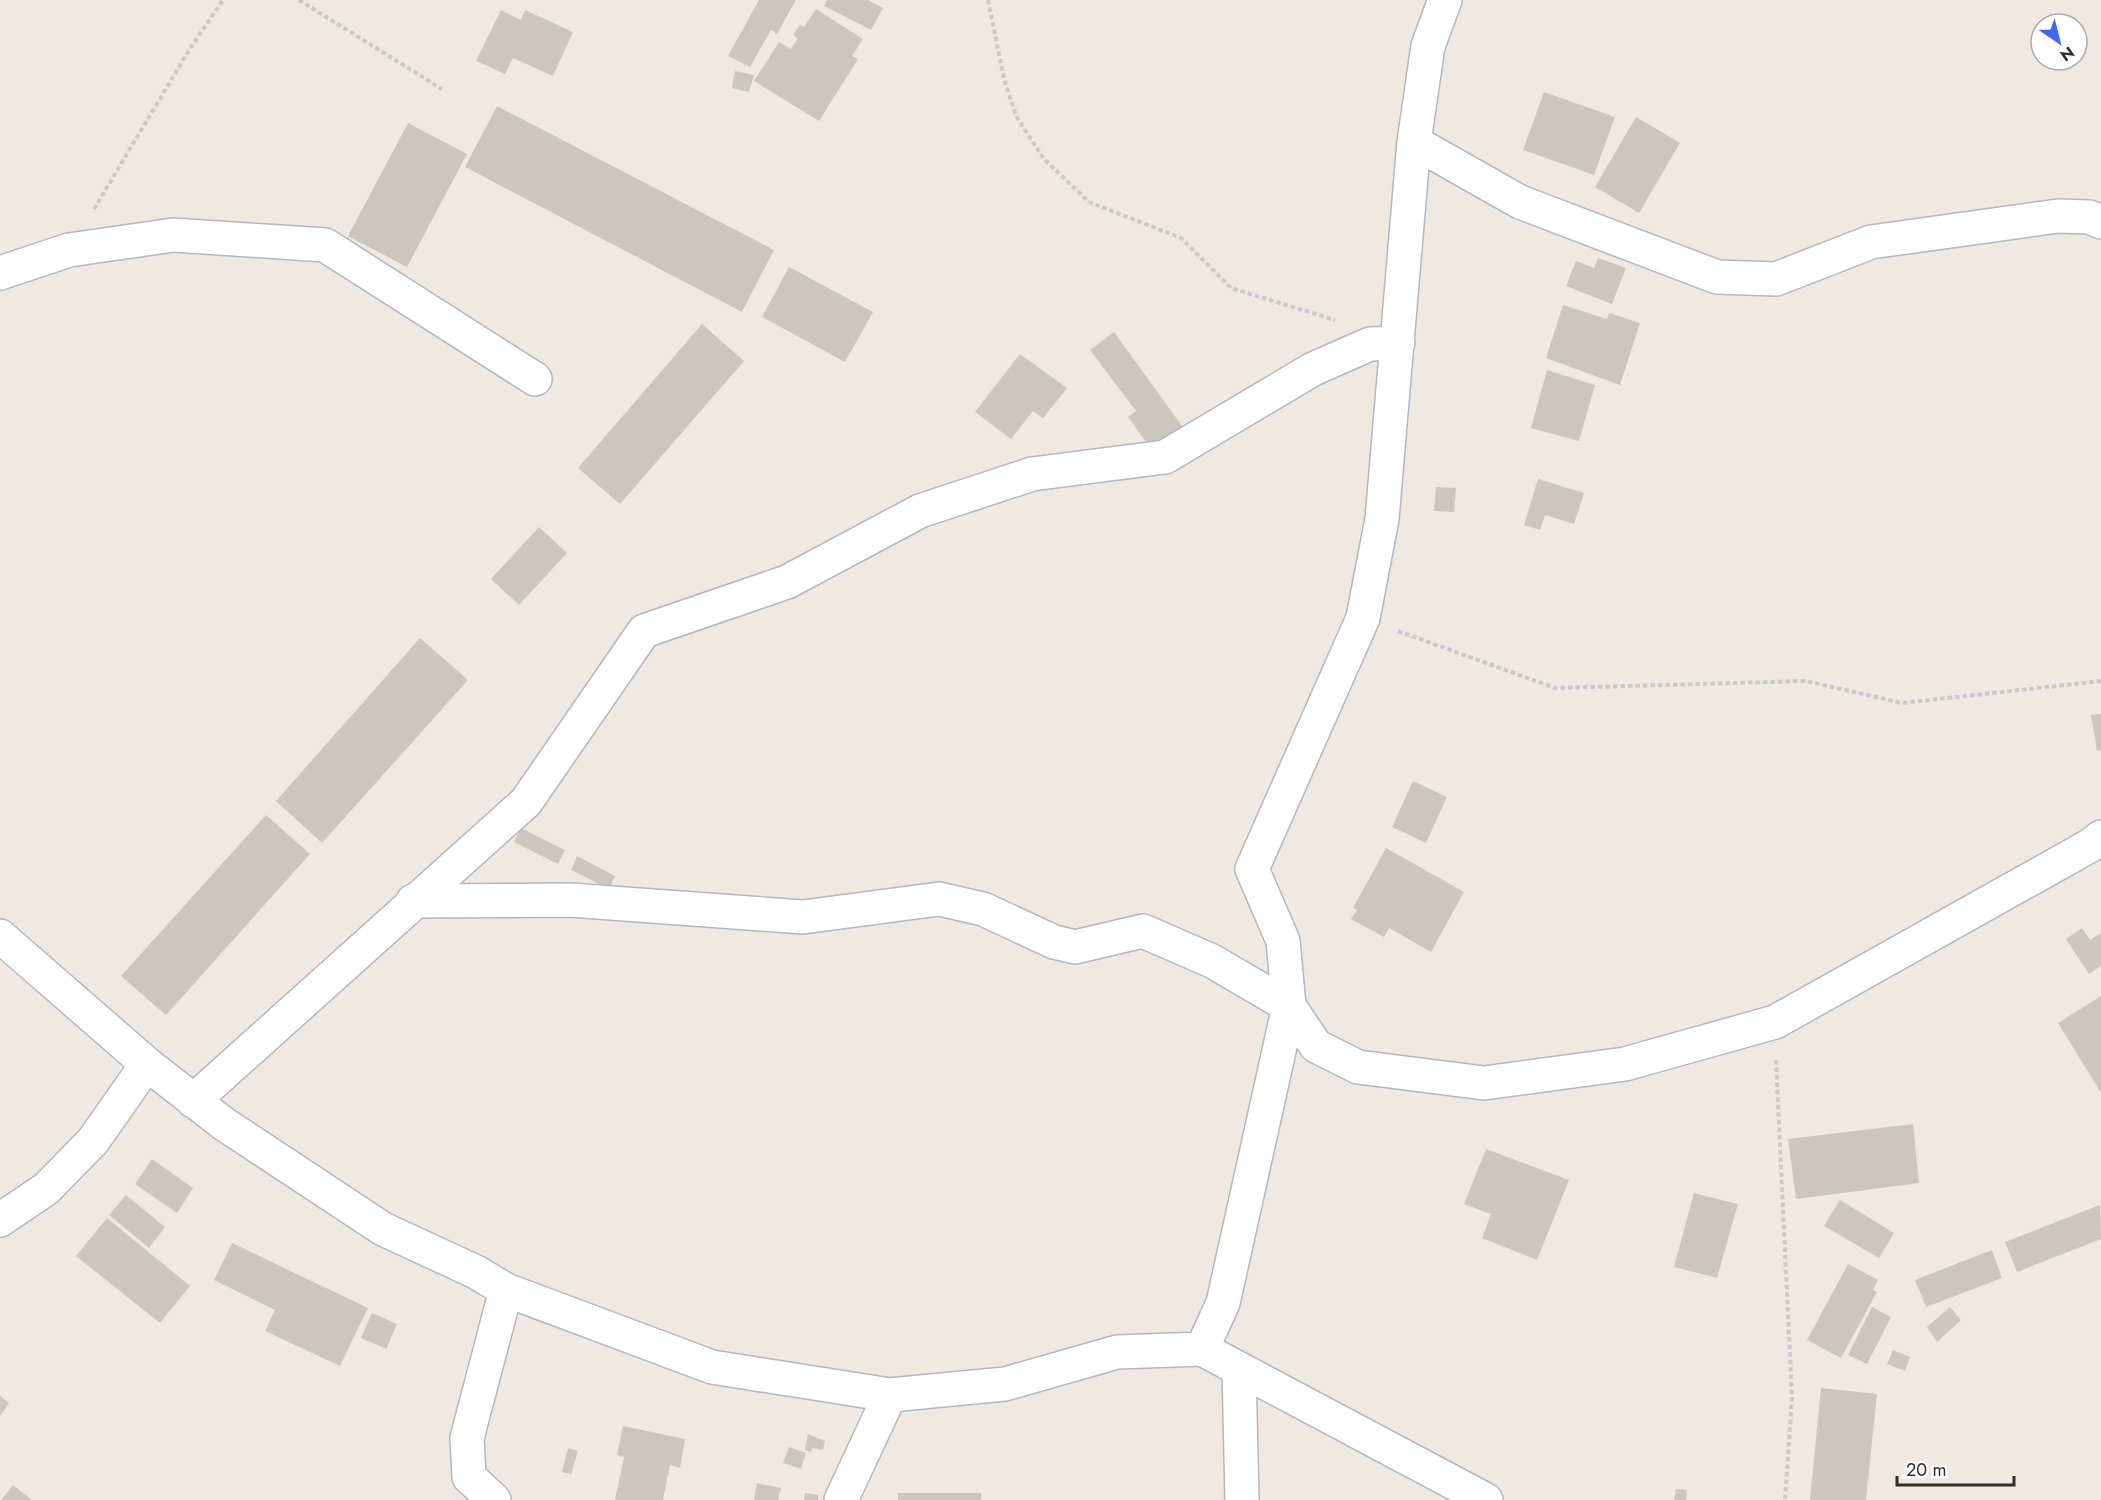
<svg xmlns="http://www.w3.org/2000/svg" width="2101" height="1500" viewBox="0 0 2101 1500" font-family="Jost,sans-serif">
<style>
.building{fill:#cbc7bf}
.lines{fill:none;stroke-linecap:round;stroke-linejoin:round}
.minor-casing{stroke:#b4b7c1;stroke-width:36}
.path{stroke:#c9c9c9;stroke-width:4;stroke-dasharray:4.5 3;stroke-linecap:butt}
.minor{stroke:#fff;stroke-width:33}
</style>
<rect width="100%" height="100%" fill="#efe9e1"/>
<path class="building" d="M759 0H796L777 34 771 30 750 67 728 56Z
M827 0H868L883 8 871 30 824 6Z
M816 9 863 39 852 56 858 59 819 121 754 81 779 42 791 49 798 38 793 35 800 25 804 27Z
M501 10 521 20 525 10 573 32 553 76 513 58 505 74 476 61Z
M735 71 754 75 749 92 732 88Z
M1544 92 1615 117 1594 175 1523 150Z
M497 106 774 250 742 312 465 167Z
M1636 117 1680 143 1639 213 1595 187Z
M408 123 467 154 407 267 348 236Z
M1598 258 1626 268 1612 304 1566 286 1576 261 1594 268Z
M789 267 873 312 845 362 762 317Z
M1563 305 1607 319 1609 313 1640 323 1620 385 1546 358Z
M702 324 744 361 620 504 578 468Z
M1114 332 1182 426 1151 449 1128 417 1136 411 1090 350Z
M1020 354 1067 388 1043 418 1033 411 1011 439 975 412Z
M1547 370 1595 385 1579 441 1531 428Z
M1538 479 1584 493 1574 524 1545 515 1540 530 1524 525Z
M1436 487 1456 488 1454 512 1434 511Z
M539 527 567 553 519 605 491 579Z
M420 638 468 680 322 843 276 801Z
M2101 714V750L2097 751 2091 715Z
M1413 781 1447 797 1426 843 1392 827Z
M266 815 310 854 166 1015 121 976Z
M521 828 565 850 558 864 514 842Z
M1386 848 1464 892 1431 952 1389 928 1384 937 1351 919 1357 910 1353 908Z
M577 856 615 876 609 889 571 870Z
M2082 928 2090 940 2101 933V966L2089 974 2066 939Z
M2101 996V1093L2058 1023Z
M1913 1124 1919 1183 1796 1199 1788 1139Z
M1486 1149 1569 1180 1537 1260 1482 1238 1491 1214 1464 1204Z
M152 1159 193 1188 177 1213 135 1184Z
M1694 1193 1738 1204 1717 1278 1674 1267Z
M126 1195 165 1227 149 1248 109 1215Z
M1840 1200 1894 1233 1879 1258 1824 1226Z
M2100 1205 2101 1239 2017 1272 2005 1242Z
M107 1218 190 1286 160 1323 76 1256Z
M232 1243 368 1308 340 1366 265 1331 275 1310 214 1280Z
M1992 1250 2002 1278 1926 1307 1915 1280Z
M1848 1264 1878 1280 1873 1290 1877 1292 1841 1358 1807 1340Z
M1872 1307 1891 1317 1867 1364 1848 1355Z
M1950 1307 1961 1320 1937 1342 1927 1327Z
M372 1313 397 1324 386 1349 361 1338Z
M1893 1350 1910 1357 1905 1371 1887 1364Z
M1821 1388 1877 1394 1866 1500H1810Z
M0 1396 9 1403 0 1416Z
M623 1426 685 1439 680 1468 670 1465 663 1500H615L624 1457 617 1455Z
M808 1434 825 1441 823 1450 812 1448 811 1452 805 1450Z
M789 1447 806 1453 801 1469 783 1463Z
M568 1448 578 1451 571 1474 562 1472Z
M757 1483 781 1488 778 1500H754Z
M13 1485 32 1500H1Z
M1676 1489 1687 1490 1686 1500H1674Z
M805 1493 818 1495V1500H804Z
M898 1493H981V1500H898Z"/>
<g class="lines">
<defs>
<path id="minor" d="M1414 142 1520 202 1717 277 1776 279 1871 242 2058 216 2089 217 2101 222
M0 273 69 250 173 235 325 245 535 379
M413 901 570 900 803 917 939 899 983 909 1054 942 1075 947 1143 931 1212 961 1289 1006 1316 1046 1358 1067 1484 1083 1625 1064 1775 1022 2091 845 2101 837
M0 936 147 1064 224 1124 383 1229 476 1272 506 1290 712 1367 890 1395 1005 1384 1117 1352 1202 1349 1486 1500
M193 1101 526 802 644 631 787 582 920 511 1032 474 1165 457 1313 369 1370 344 1398 343
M0 1220 46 1189 93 1141 147 1064
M1202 1349 1223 1303 1289 1006 1283 941 1252 869 1363 618 1382 519 1414 142 1428 46 1445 0
M1239 1369 1242 1500
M494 1500 469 1477 467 1438 506 1290
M841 1500 890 1395"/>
</defs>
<use href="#minor" class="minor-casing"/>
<path class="path" d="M299 0 442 89
M988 0 1004 79 1016 116 1044 159 1089 202 1181 238 1231 288 1335 320
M94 209 191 47 223 0
M1398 631 1555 688 1806 681 1902 703 2101 681
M1776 1060 1792 1398 1785 1500"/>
<use href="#minor" class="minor"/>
</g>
<g transform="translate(2059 42) rotate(145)"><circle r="28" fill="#ffffff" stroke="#ababab" stroke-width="1.5"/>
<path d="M0-4.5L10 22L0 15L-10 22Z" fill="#4264fb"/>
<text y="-9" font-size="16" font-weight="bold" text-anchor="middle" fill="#2e2e2e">N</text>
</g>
<path d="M1897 1476v9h117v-9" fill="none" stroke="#2e2e2e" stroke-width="3"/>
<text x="1906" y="1476" font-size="18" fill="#2e2e2e" stroke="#ffffff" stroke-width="4.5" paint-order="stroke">20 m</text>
</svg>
